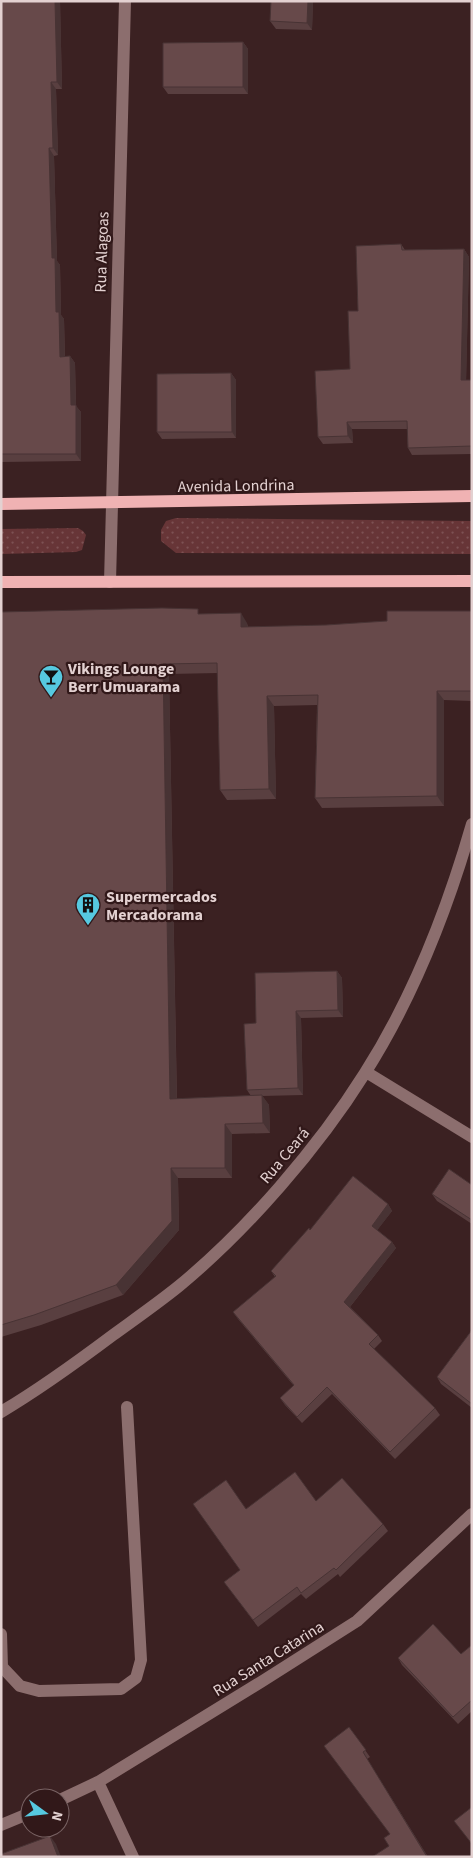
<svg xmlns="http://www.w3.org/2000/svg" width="473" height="1858" viewBox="0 0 473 1858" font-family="'Source Sans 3',sans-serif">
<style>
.green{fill:url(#green-dots)}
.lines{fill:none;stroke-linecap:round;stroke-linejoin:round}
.minor{stroke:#8c6e6e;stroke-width:12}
.major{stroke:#f0b2b3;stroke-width:12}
.wall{fill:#593f40}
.shaded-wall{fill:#483334}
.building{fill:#67494a;stroke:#483334}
.labels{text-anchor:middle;stroke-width:4.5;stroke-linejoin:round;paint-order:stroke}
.street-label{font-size:16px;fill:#e3d1d1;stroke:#311819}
.poi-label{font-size:16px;font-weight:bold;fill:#e3d1d1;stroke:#311819;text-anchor:start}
</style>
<defs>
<pattern id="green-dots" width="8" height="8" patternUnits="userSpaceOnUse" patternTransform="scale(1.25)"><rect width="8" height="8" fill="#673537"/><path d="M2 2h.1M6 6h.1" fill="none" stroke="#7d5153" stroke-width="1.8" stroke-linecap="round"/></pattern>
</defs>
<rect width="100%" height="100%" fill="#3b2122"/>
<path class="green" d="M176 518 472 521V554L176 553 161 541V530L166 521Z
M78 528 83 531 86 535 82 550 76 552 1 554V529Z"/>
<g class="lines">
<path class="minor" d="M110 582 125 1
M366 1072 472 1137
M1 1412C40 1389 77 1362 113 1335 135 1319 158 1303 179 1286 247 1230 318 1148 365 1073 414 996 447 911 472 824
M1 1634 2 1667 20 1686 39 1691 121 1689 136 1678 141 1660 127 1407
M98 1782 133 1857
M60 1800 98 1782 261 1682 357 1621 472 1514
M1 1825 30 1813"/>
<path class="major" d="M1 504 472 496
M1 582 472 581"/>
</g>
<path class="wall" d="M1 1H60L62 89H56L58 155 54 156 57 261 60 265 61 315 64 319 65 356H70L75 363 76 406 81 412V461L1 462Z
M313 1 312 30 276 29 270 21Z
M243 42 248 49V94H168L163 87Z
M401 244 405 250 464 249 469 257 466 380H472V454L412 455 408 448 407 429H352L353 443 323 444 318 437 350 369 358 311Z
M231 373 236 380V438L162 439 157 432Z
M472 611V701L444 700V806L322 808 315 798 317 705 274 706 276 799 227 800 220 790 218 673 169 674 177 1099 251 1096 247 1090 256 1023 337 971 342 978 343 1017 301 1018 303 1095 262 1096 269 1105 270 1133 232 1134V1178H178L179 1230 123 1295 41 1325 1 1337V612L202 614 247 623 248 627 326 625 387 621Z
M472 1185V1224L437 1201 432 1194Z
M388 1204 392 1211 377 1230 392 1242 396 1248 350 1307 378 1335 382 1341 374 1349 435 1408 440 1415 395 1459 332 1394 302 1423 285 1405 280 1398 294 1386 238 1319 233 1312 275 1277 271 1271 310 1230Z
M472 1330V1408L441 1384 437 1377Z
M316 1501 383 1524 388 1531 340 1577 338 1574 306 1599 301 1594 258 1627 224 1582 240 1570 246 1509Z
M472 1645V1711L458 1724 402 1665 398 1658 461 1654Z
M349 1727 370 1757 367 1759 428 1857 389 1846 390 1834Z"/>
<path class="shaded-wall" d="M55 1H60L62 89 57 82Z
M308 1H313L312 30 307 23Z
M243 42 248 49V94L243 87Z
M51 82 56 89 58 155 53 148Z
M49 148 54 156 57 261 60 265 61 315 64 319 65 364 60 357 56 312 52 258Z
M464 249 469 257 466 387 461 380Z
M70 356 75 363 76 406 81 412V461L76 454 71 405Z
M231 373 236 380V438L232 432Z
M347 422 352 429 353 443 348 436Z
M241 613 247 623 248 637 241 627Z
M163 664 169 674 177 1109 170 1099Z
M437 691 444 700V806L437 796Z
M267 696 274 706 276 799 269 789Z
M337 971 342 978 343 1017 338 1010Z
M296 1011 301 1018 303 1095 298 1088Z
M262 1095 269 1105 270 1133 263 1123Z
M225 1124 232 1134V1178L225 1168Z
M171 1168 178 1178 179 1230 123 1295 116 1285Z
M388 1204 392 1211 376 1232 372 1226Z
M392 1242 396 1248 349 1308 344 1302Z
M363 1752 367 1759 428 1857H427Z
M50 1836 56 1844 61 1857H58Z"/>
<path class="building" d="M1 1H55L57 82H51L53 148H49L52 258H55L56 312H59L60 357 70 356 71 405H76V454H1Z
M271 1H308L307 23 270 21Z
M243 42V87H163V43Z
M401 244 402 250 464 249 461 380H472V446L408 448 407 421 347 422 348 436 318 437 315 371 350 369 348 311H358L356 246Z
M231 373 232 432H157V374Z
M162 608 198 609V614L241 613V627L326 625 387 621V611H472V691H437V796L315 798 318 695 267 696 269 789 220 790 217 663 163 664 170 1099 262 1095 263 1123 225 1124V1168H171L172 1221 116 1285 34 1315 1 1325V612Z
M337 971 338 1010 296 1011 298 1088 247 1090 244 1024 256 1023 255 973Z
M449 1169 472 1185V1220L432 1194Z
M353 1176 388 1204 372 1226 392 1242 344 1302 378 1335 369 1344 435 1408 390 1452 327 1387 297 1417 280 1398 294 1385 233 1312 276 1276 271 1271 309 1228 310 1230Z
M472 1330V1404L437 1377Z
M295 1472 316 1501 342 1478 383 1524 336 1570 334 1568 301 1593 297 1587 253 1620 224 1582 240 1570 193 1504 226 1480 246 1509Z
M433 1624 461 1654 472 1645V1700L453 1717 398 1658Z
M349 1727 366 1750 363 1752 427 1857H372L389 1846 384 1838 390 1834 324 1746Z
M472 1807V1844L454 1821Z
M50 1836 58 1857H1V1854Z"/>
<defs>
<symbol id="bar-pin" viewBox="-11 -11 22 30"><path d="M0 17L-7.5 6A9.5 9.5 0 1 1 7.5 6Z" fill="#56c9e0" stroke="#311819"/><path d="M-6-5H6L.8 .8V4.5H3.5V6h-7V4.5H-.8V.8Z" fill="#111"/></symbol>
<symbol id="building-pin" viewBox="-11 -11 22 30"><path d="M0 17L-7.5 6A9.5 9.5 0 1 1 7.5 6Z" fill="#56c9e0" stroke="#311819"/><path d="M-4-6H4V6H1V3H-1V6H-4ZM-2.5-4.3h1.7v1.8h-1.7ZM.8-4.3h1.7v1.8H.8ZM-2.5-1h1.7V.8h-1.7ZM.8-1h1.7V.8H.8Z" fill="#111"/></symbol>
</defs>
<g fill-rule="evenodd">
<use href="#bar-pin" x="37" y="663" width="28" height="38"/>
<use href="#building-pin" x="74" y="891" width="28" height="38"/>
</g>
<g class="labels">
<g class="street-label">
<text transform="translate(101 252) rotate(-88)" y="6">Rua Alagoas</text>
<text transform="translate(236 485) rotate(-1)" y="6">Avenida Londrina</text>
<text transform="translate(284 1155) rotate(-50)" y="6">Rua Ceará</text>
<text transform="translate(268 1658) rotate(-32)" y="6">Rua Santa Catarina</text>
</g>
<g class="poi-label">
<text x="68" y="674">Vikings Lounge<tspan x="68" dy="18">Berr Umuarama</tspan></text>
<text x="106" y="902">Supermercados<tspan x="106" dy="18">Mercadorama</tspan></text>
</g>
</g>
<rect width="473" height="1858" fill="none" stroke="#e3d1d1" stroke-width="5"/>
<g transform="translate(45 1813) rotate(105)"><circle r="24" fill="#311819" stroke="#786263"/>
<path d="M0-4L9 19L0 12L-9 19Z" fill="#56c9e0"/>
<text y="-8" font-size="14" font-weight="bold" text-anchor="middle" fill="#e3d1d1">N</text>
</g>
</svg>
